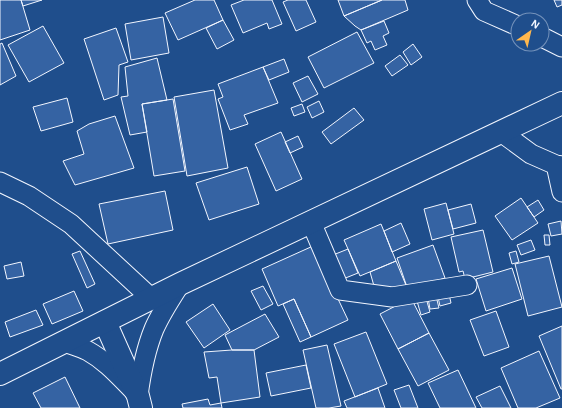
<svg xmlns="http://www.w3.org/2000/svg" width="562" height="408" viewBox="0 0 562 408" font-family="'Alegreya Sans',sans-serif">
<style>
.building{fill:#3563a3;stroke:#f2f6ff}
.lines{fill:none;stroke-linecap:round;stroke-linejoin:round}
.minor-casing{stroke:#f2f6ff;stroke-width:21}
.secondary-casing{stroke:#f2f6ff;stroke-width:24}
.primary-casing{stroke:#f2f6ff;stroke-width:24}
.minor{stroke:#1f4e8c;stroke-width:19}
.secondary{stroke:#1f4e8c;stroke-width:22}
.primary{stroke:#1f4e8c;stroke-width:22}
</style>
<rect width="100%" height="100%" fill="#1f4e8c"/>
<path class="building" d="M0 0H21L30 30 0 40Z
M21 0H42L23 6Z
M195 0H214L223 20 178 40 165 13Z
M244 0H272L282 24 269 29 267 23 243 33 231 5Z
M288 0H306L316 22 296 31 283 2Z
M338 0H382L344 16Z
M382 0H405L408 10 361 30 355 26 344 16Z
M554 0H562V5L557 7Z
M163 17 169 53 131 60 125 24Z
M223 20 234 40 217 49 206 28Z
M384 21 389 33 383 36 387 45 375 50 371 41 367 43 361 30Z
M43 26 64 63 29 82 8 45Z
M116 28 128 62 119 65 118 95 104 100 84 39Z
M357 32 374 63 324 88 308 57Z
M2 43 16 76 0 85V44Z
M413 44 422 57 411 65 403 52Z
M400 55 408 65 392 76 385 66Z
M157 58 167 100 142 104 147 132 130 135 121 97 128 96 125 67Z
M284 59 289 72 269 80 263 67Z
M263 67 278 103 244 115 248 124 230 130 218 99 223 97 218 84Z
M308 76 318 94 302 102 293 83Z
M214 90 228 168 187 176 174 97Z
M67 98 73 122 41 131 33 107Z
M173 99 185 171 154 176 142 104Z
M319 101 324 112 312 118 307 107Z
M302 104 305 112 294 116 291 108Z
M354 108 364 120 331 144 322 132Z
M115 116 134 168 75 185 63 161 84 154 77 131 89 124Z
M281 132 302 179 276 191 255 144Z
M298 136 303 147 290 153 285 142Z
M247 167 259 204 209 220 196 183Z
M165 191 173 230 108 244 99 204Z
M521 198 538 223 512 240 495 216Z
M538 200 544 210 534 217 527 207Z
M446 203 454 234 432 240 424 209Z
M471 204 476 223 453 229 448 210Z
M561 221 562 234 551 236 548 224Z
M401 223 410 244 392 252 384 231Z
M381 224 396 261 360 276 344 240Z
M483 230 493 272 465 279 463 271 459 272 451 237Z
M544 235H549L550 245H545Z
M531 240 535 250 521 255 517 245Z
M433 245 445 278 408 290 397 258Z
M313 246 348 320 311 337 294 299 278 306 262 269Z
M348 249 358 273 343 279 333 255Z
M80 251 95 284 87 288 72 254Z
M516 251 519 262 512 264 509 253Z
M549 256 562 307 528 316 515 264Z
M396 261 408 290 374 286 370 272Z
M21 262 24 276 7 279 4 266Z
M512 268 522 299 486 311 476 279Z
M263 286 273 304 261 310 251 291Z
M74 291 83 311 52 324 43 304Z
M449 294 451 303 440 306 438 297Z
M436 296 439 308 430 309 428 298Z
M411 298 429 333 398 349 380 314Z
M426 298 430 312 421 315 417 301Z
M294 299 311 337 300 342 283 304Z
M213 304 230 330 204 348 186 322Z
M36 310 43 325 10 337 5 322Z
M496 311 509 347 484 356 470 320Z
M265 314 279 337 254 350H232L225 335Z
M562 326V389H561L539 336Z
M366 332 387 384 355 397 334 344Z
M429 333 449 370 418 386 398 349Z
M327 345 341 406 329 408H316L303 350Z
M232 350H254L260 397 221 403 217 377 209 378 204 352Z
M539 351 560 398 536 408H518L501 368Z
M306 365 311 388 271 396 266 373Z
M458 370 476 408H440L428 383Z
M65 377 80 408H41L33 393Z
M409 385 418 408H401L394 390Z
M500 386 511 408H482L476 397Z
M378 388 385 408H347L344 401Z
M208 399 210 405 221 403 222 408H183L182 404Z"/>
<g class="lines">
<defs>
<path id="minor" d="M477 0 484 11 518 26
M542 37 562 47
M501 132 531 154 556 165 562 166
M556 165 562 192
M0 182 29 196 71 224 151 298
M311 222 340 290 392 297 467 285
M65 342C72 345 81 347 88 351 106 361 119 376 133 390
M138 396C141 373 145 351 154 329 161 313 171 298 180 284"/>
<path id="secondary" d="M105 322 138 396 141 408"/>
<path id="primary" d="M0 374 180 284 562 103"/>
</defs>
<use href="#minor" class="minor-casing"/>
<use href="#secondary" class="secondary-casing"/>
<use href="#primary" class="primary-casing"/>
<use href="#minor" class="minor"/>
<use href="#secondary" class="secondary"/>
<use href="#primary" class="primary"/>
</g>
<g transform="translate(530 32) rotate(34)"><circle r="19" fill="#1f4e8c" stroke="#7391ba"/>
<path d="M0-3L7 15L0 10L-7 15Z" fill="#ffb74d"/>
<text y="-6" font-size="11" font-weight="bold" text-anchor="middle" fill="#f2f6ff">N</text>
</g>
</svg>
